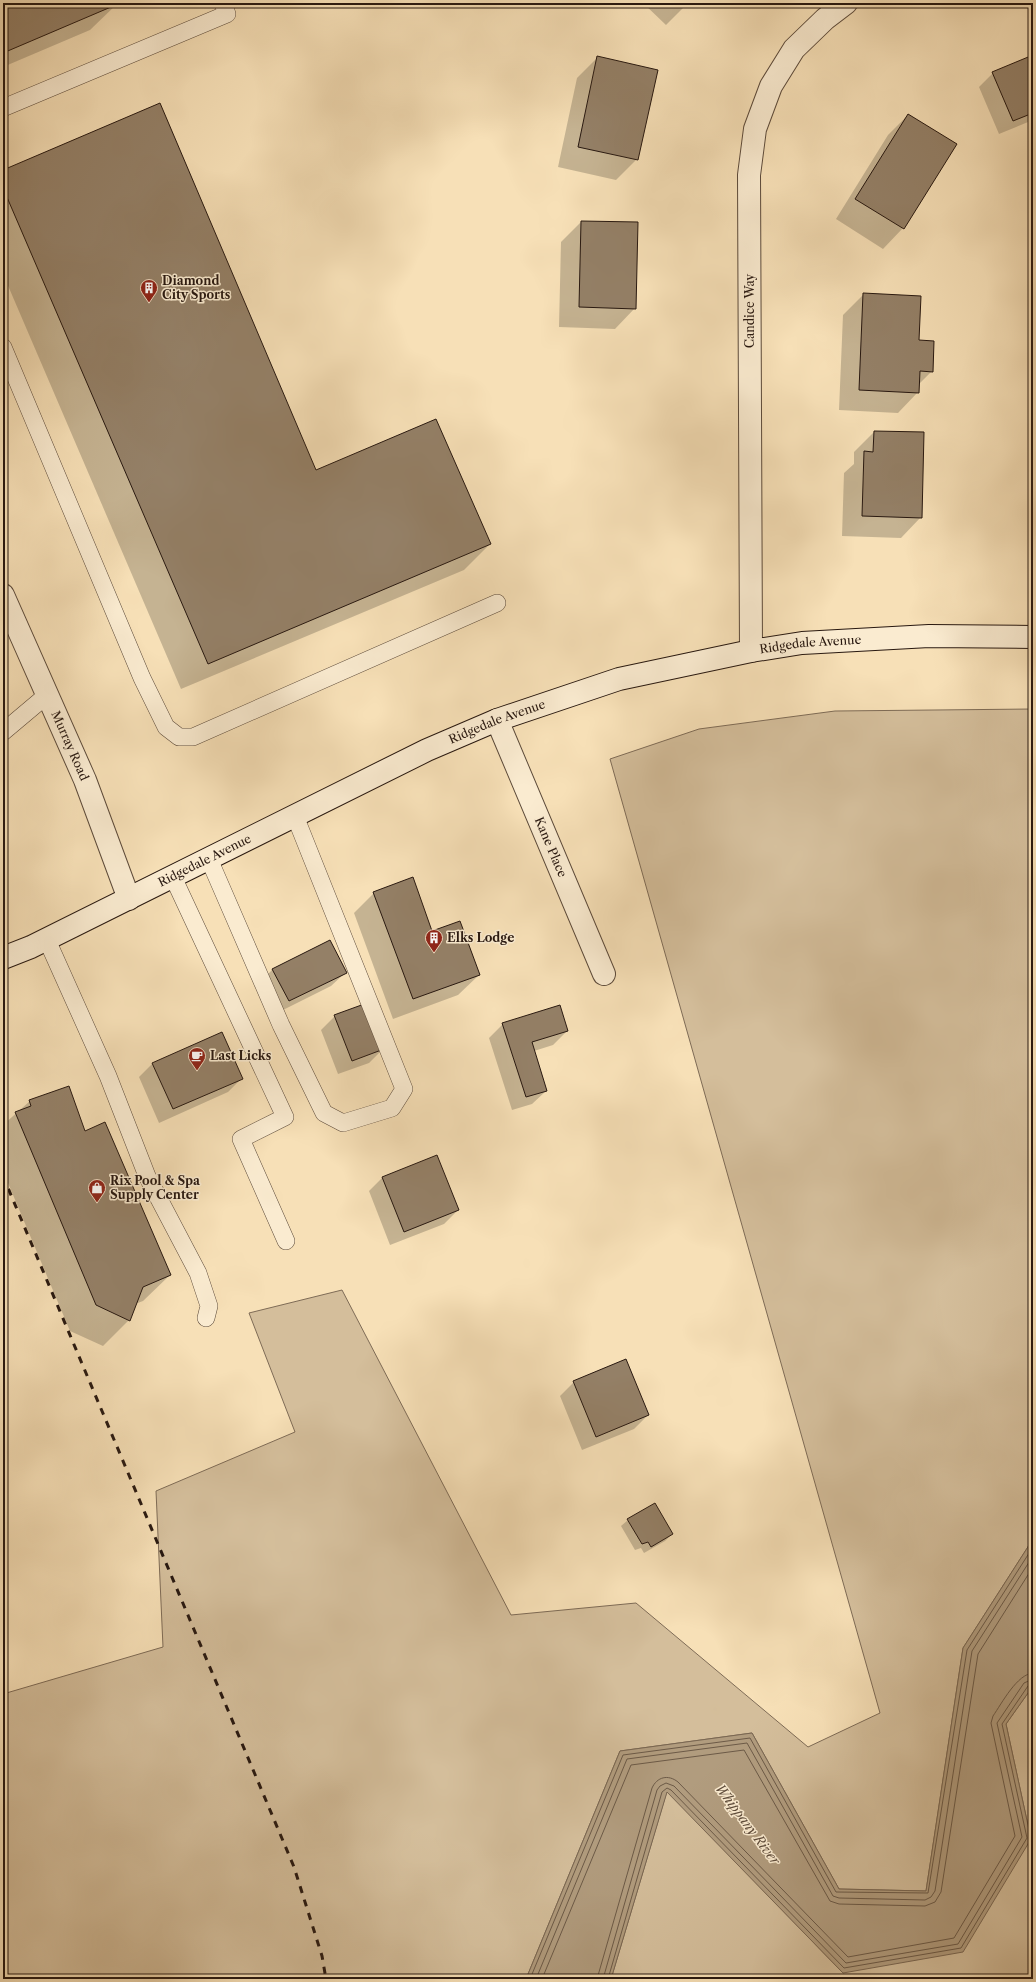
<svg xmlns="http://www.w3.org/2000/svg" width="1036" height="1982" viewBox="0 0 1036 1982" font-family="'Libre Caslon Text',serif">
<style>
.green{fill:#d4be9b;stroke:#7e6b56}
.water{fill:#b19c7e;stroke:#7a6752}
.shadow{fill:#0003}
.lines{fill:none;stroke-linecap:round;stroke-linejoin:round}
.shore{stroke:#6c5a47;stroke-width:1}
.building{fill:#948067;stroke:#281810}
.lane-casing{stroke:#5c4a3a;stroke-width:18}
.street-casing{stroke:#5c4a3a;stroke-width:24}
.secondary-casing{stroke:#281810;stroke-width:24}
.lane{stroke:#faebd0;stroke-width:17}
.street{stroke:#faebd0;stroke-width:22}
.secondary{stroke:#faebd0;stroke-width:22}
.rail{stroke:#281810;stroke-width:3;stroke-dasharray:7 7;stroke-linecap:butt}
.labels{text-anchor:middle;stroke-width:3;stroke-linejoin:round;paint-order:stroke}
.poi-label{font-size:12px;font-weight:bold;fill:#281810;stroke:#faebd0;text-anchor:start}
.street-label{font-size:12px;fill:#281810;stroke:#faebd0}
.water-label{font-size:13px;font-style:italic;fill:#5f4d3c;stroke:#faebd0}
</style>
<rect width="100%" height="100%" fill="#f7e0b7"/>
<filter id="stains"><feTurbulence type="fractalNoise" baseFrequency=".005" numOctaves="4"/><feColorMatrix values="0 0 0 0 .2 0 0 0 0 .09 0 0 0 0 .02 0 0 0 .5 -.17"/></filter>
<radialGradient id="worn" r=".72"><stop offset=".6" stop-color="#630" stop-opacity="0"/><stop offset="1" stop-color="#630" stop-opacity=".3"/></radialGradient>
<path class="green" d="M1033 709V1539L963 1648 926 1891 839 1889 752 1733 620 1751 526 1979H3V1694L163 1647 156 1491 295 1432 249 1313 342 1290 511 1615 636 1603 808 1747 880 1713 610 759 699 729 835 711Z
M1033 1686V1979H611L667 1791 843 1973 1031 1839 1006 1724Z"/>
<path class="water" d="M1033 1539V1686L1006 1724 1031 1839 963 1952 843 1973 667 1792 611 1979H526L620 1751 752 1733 839 1889 926 1891 963 1648Z"/>
<path class="shadow" d="M3 3H116L117 4 90 30 3 67Z
M643 3H688L666 25Z
M1033 56V120L999 134 979 87 993 73Z
M598 57 637 159 616 180 558 167 577 78Z
M908 115 903 228 883 249 836 219 888 135Z
M3 171 315 471 490 544 464 570 181 689 3 274Z
M581 222 635 308 615 329 559 327 561 242Z
M864 294 918 341 932 371 919 384 918 392 898 413 839 410 843 315Z
M874 432 921 517 901 538 842 536 844 473 854 464V452Z
M374 893 432 933 479 975 458 995 393 1019 354 913Z
M273 969 345 973 331 986 275 1014 259 983Z
M335 1016 383 1049 369 1063 338 1074 321 1030Z
M503 1024 567 1031 553 1045 534 1051 546 1091 532 1104 512 1110 489 1038Z
M153 1063 242 1078 228 1092 159 1123 139 1077Z
M30 1101 84 1132 170 1275 143 1301 135 1304 129 1320 103 1346 70 1331 3 1171V1125Z
M382 1178 458 1210 444 1224 390 1245 369 1191Z
M574 1382 648 1415 634 1429 582 1450 560 1396Z
M628 1520 672 1534 665 1541 644 1553 641 1548 635 1550 621 1526Z"/>
<g class="lines">
<path class="shore" d="M530 1979 623 1755 750 1738 836 1892 928 1893 967 1650 1033 1547
M536 1979 627 1759 747 1743 833 1896 839 1898 925 1900 931 1897 935 1891 972 1651 1033 1556
M542 1979 631 1765 744 1750 830 1901 839 1904 925 1906 935 1902 941 1892 978 1654 1033 1567
M597 1979 652 1788C657 1777 668 1774 678 1782L848 1957 954 1938 1015 1836 991 1723 993 1716C1002 1703 1017 1674 1033 1673
M603 1979 657 1790 660 1786 666 1783 674 1786 846 1963 958 1944 1022 1837 997 1723 1024 1683 1033 1679
M608 1979 662 1792 667 1788 671 1790 844 1968 961 1948 1027 1838 1002 1724 1028 1686 1033 1684"/>
</g>
<path class="building" d="M3 3H117L118 4 3 53Z
M1033 55V113L1013 121 992 72Z
M597 56 658 70 638 160 578 147Z
M160 103 316 470 436 419 491 544 208 664 3 188V170Z
M908 114 957 144 904 229 855 199Z
M581 221 638 222 636 309 579 307Z
M863 293 921 296 919 340 934 341 933 372 920 371 919 393 859 390Z
M874 431 924 432 922 518 862 516 864 451 873 452Z
M413 877 432 931 460 921 480 975 413 999 373 892Z
M330 940 347 973 289 1001 272 969Z
M367 1003 384 1049 352 1061 334 1015Z
M560 1005 568 1031 532 1042 547 1091 526 1097 502 1023Z
M222 1032 243 1079 173 1109 152 1063Z
M69 1086 85 1131 105 1122 171 1275 143 1287 130 1321 96 1305 15 1112 31 1106 29 1100Z
M437 1155 459 1210 404 1232 382 1177Z
M626 1359 649 1415 596 1437 573 1381Z
M655 1503 673 1534 651 1547 648 1542 642 1544 627 1519Z"/>
<g class="lines">
<defs>
<path id="lane" d="M3 108 227 14 223 3
M3 347 142 678 166 727 179 737H193L497 603
M3 732 47 695
M209 859 281 1025 324 1113 343 1123 392 1108 404 1089 295 816
M173 877 285 1117 241 1139 286 1241
M47 940 108 1076 147 1176 198 1273 209 1306 206 1318"/>
<g id="street">
<path id="s1" d="M3 595 85 780 129 899"/>
<path d="M751 651 749 175 755 129 771 86 794 49 825 19 846 3"/>
<path id="s2" d="M497 720 604 974"/>
</g>
<g id="secondary">
<path id="s3" d="M3 958 31 947 427 750 497 720 619 679 751 651 802 643 929 636 1033 637"/>
</g>
</defs>
<use href="#lane" class="lane-casing"/>
<use href="#street" class="street-casing"/>
<use href="#secondary" class="secondary-casing"/>
<use href="#lane" class="lane"/>
<use href="#street" class="street"/>
<use href="#secondary" class="secondary"/>
<path class="rail" d="M3 1176 294 1867 322 1956 326 1979"/>
</g>
<defs>
<symbol id="building-pin" viewBox="-11 -11 22 30"><path d="M0 17L-7.5 6A9.5 9.5 0 1 1 7.5 6Z" fill="#8f2418" stroke="#faebd0"/><path d="M-4-6H4V6H1V3H-1V6H-4ZM-2.5-4.3h1.7v1.8h-1.7ZM.8-4.3h1.7v1.8H.8ZM-2.5-1h1.7V.8h-1.7ZM.8-1h1.7V.8H.8Z" fill="#fff"/></symbol>
<symbol id="cafe-pin" viewBox="-11 -11 22 30"><path d="M0 17L-7.5 6A9.5 9.5 0 1 1 7.5 6Z" fill="#8f2418" stroke="#faebd0"/><path d="M-5.5-4.5H6V0H3Q3 3.5 0 3.5H-2.5Q-5.5 3.5-5.5 0ZM3-3.2v2h1.7v-2ZM-6 4.5H4V6H-6Z" fill="#fff"/></symbol>
<symbol id="shop-pin" viewBox="-11 -11 22 30"><path d="M0 17L-7.5 6A9.5 9.5 0 1 1 7.5 6Z" fill="#8f2418" stroke="#faebd0"/><path d="M-5-2.5h2.3a2.7 3.5 0 0 1 5.4 0H5L5.5 6h-11ZM-1.5-2.5h3a1.5 2.3 0 0 0-3 0Z" fill="#fff"/></symbol>
</defs>
<g fill-rule="evenodd">
<use href="#building-pin" x="139" y="278" width="20" height="27"/>
<use href="#building-pin" x="424" y="928" width="20" height="27"/>
<use href="#cafe-pin" x="187" y="1046" width="20" height="27"/>
<use href="#shop-pin" x="87" y="1178" width="20" height="27"/>
</g>
<g class="labels">
<g class="poi-label">
<text x="162" y="285">Diamond<tspan x="162" dy="14">City Sports</tspan></text>
<text x="447" y="942">Elks Lodge</text>
<text x="210" y="1060">Last Licks</text>
<text x="110" y="1185">Rix Pool &amp; Spa<tspan x="110" dy="14">Supply Center</tspan></text>
</g>
<g class="street-label">
<text transform="translate(750 311) rotate(-90)" y="4">Candice Way</text>
<text dy="4" stroke="none"><textPath href="#s3" startOffset="872">Ridgedale Avenue</textPath></text>
<text dy="4" stroke="none"><textPath href="#s3" startOffset="548">Ridgedale Avenue</textPath></text>
<text dy="4" stroke="none"><textPath href="#s1" startOffset="165">Murray Road</textPath></text>
<text dy="4" stroke="none"><textPath href="#s2" startOffset="138">Kane Place</textPath></text>
<text dy="4" stroke="none"><textPath href="#s3" startOffset="224">Ridgedale Avenue</textPath></text>
</g>
<g class="water-label">
<text transform="translate(748 1824) rotate(53)" y="5">Whippany River</text>
</g>
</g>
<rect width="1036" height="1982" fill="none" stroke="#f7e0b7" stroke-width="16"/>
<rect x="4" y="4" width="1028" height="1974" fill="none" stroke="#281810" stroke-width="2"/>
<rect x="8" y="8" width="1020" height="1966" fill="none" stroke="#281810"/>
<rect width="100%" height="100%" filter="url(#stains)"/>
<rect width="100%" height="100%" fill="url(#worn)"/>
</svg>
